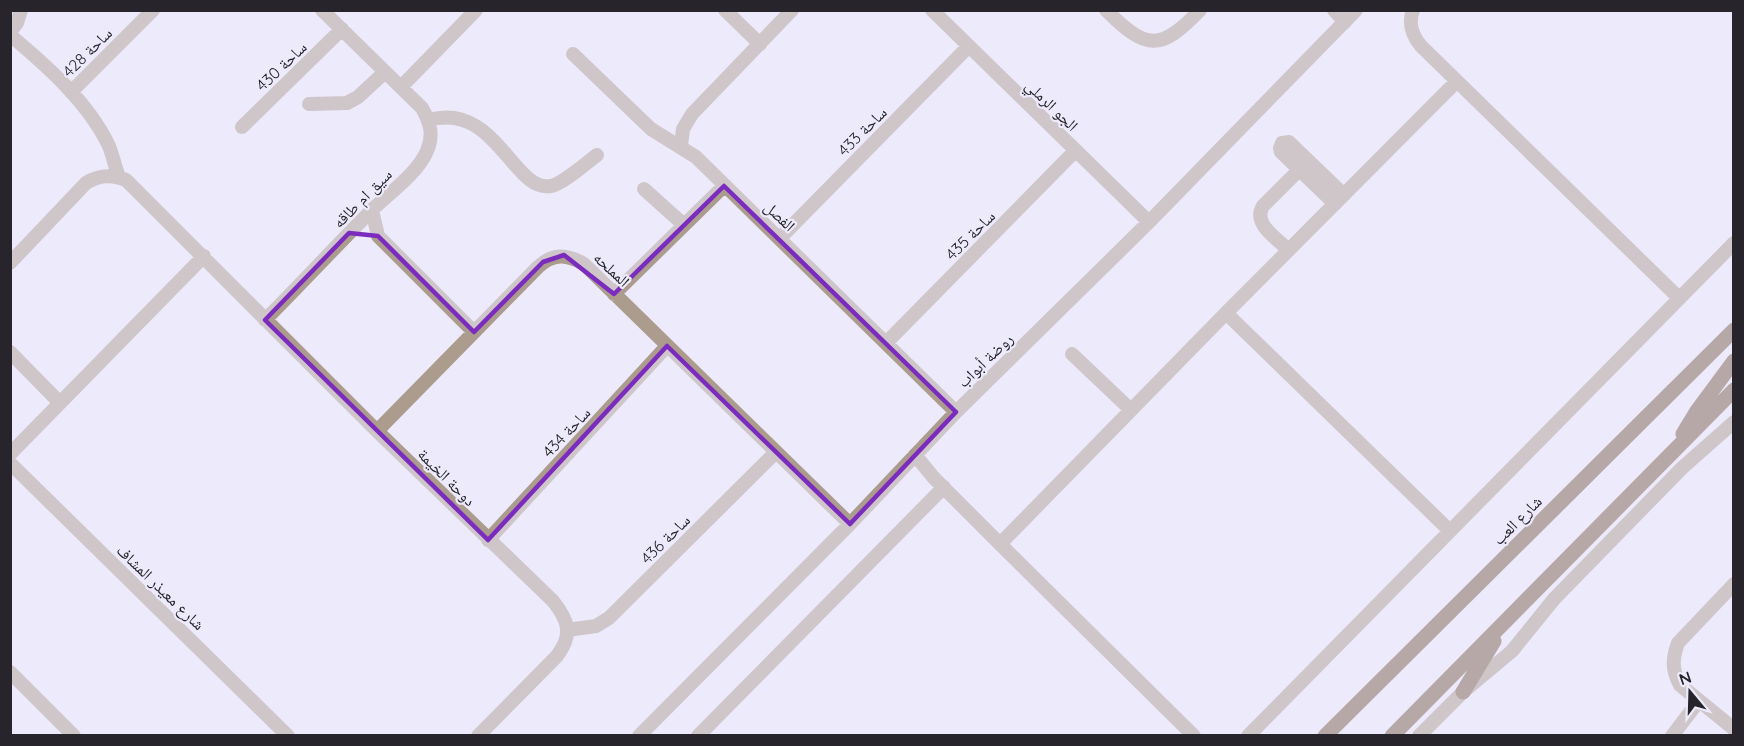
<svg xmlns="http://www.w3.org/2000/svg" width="1744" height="746" viewBox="0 0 1744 746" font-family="Quicksand,'Noto Naskh Arabic',sans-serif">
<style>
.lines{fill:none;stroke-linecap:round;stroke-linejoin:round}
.minor{stroke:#ab9c8e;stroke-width:14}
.major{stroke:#745940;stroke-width:15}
.marked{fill:none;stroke:#7b2cbf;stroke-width:4.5;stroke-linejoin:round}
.labels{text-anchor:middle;stroke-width:4.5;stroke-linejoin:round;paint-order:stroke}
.street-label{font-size:16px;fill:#27252b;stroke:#edeafb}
</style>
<rect width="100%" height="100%" fill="#edeafb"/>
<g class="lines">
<path class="minor" d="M725 10 760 44
M932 10 1149 222
M1106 10C1146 50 1160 52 1200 10
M1334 10 1345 22
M1413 10C1408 24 1412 35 1421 46L1679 298
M10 32 17 23 21 10
M10 35C47 66 88 102 109 146 113 156 115 167 119 177
M573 54 651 129 696 157 956 412
M401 87 476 10
M71 92 153 10
M309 104 347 103 358 97 385 72
M429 120C496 101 513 193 551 186 564 183 586 163 597 155
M242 127 342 29
M681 146 683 129 692 114 792 10
M644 189 684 225
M1335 204 1281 152 1280 148 1282 143 1289 142 1344 195
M372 210 378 236 474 332
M780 238 969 46
M1288 250C1277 238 1252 224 1263 206L1299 170
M10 263 86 183C99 175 111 174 126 180L377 431 553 601C569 621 573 635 557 656L478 736
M614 294 724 186
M1226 313 1450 531
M265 320C301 284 335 247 371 211 388 194 418 173 427 151 434 135 430 122 422 108L322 10
M887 342 1075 151
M10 352 60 403
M1072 354 1131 410
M377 431 538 267C553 253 567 254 584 264L850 524
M10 454 204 256
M915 455 934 478 1000 544 1194 736
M10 463 288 736
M488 540 667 346
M1000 544 1226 313 1457 81
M1734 584 1678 643C1672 659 1672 670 1680 685L1734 729
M567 630 596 626 609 618 775 453
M10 672 74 736
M639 736 850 524 956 412 1149 222 1356 10
M698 736 944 487
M1248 736 1734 243
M1419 736 1463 692 1512 651 1554 599 1682 468 1734 422
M1672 736 1698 702"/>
<path class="major" d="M1683 434 1697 411 1734 361
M1463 692 1494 641
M1325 736 1734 330
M1392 736 1734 390"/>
</g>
<path d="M0 0H1744V746H0ZM724 186 956 412 850 524 667 346 488 540 265 320 349 233 378 236 474 332 543 262 564 255 614 294Z" fill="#edeafb" fill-opacity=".55" fill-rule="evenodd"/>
<path class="marked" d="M724 186 956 412 850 524 667 346 488 540 265 320 349 233 378 236 474 332 543 262 564 255 614 294Z"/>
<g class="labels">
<g class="street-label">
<text transform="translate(87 52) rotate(-45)" y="6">ساحة 428</text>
<text transform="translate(281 66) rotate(-44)" y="6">ساحة 430</text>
<text transform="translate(1052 105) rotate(44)" y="6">الجو الرملي</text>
<text transform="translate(862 131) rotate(-45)" y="6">ساحة 433</text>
<text transform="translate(362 198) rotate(-45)" y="6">سيق ام طاقه</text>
<text transform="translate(780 216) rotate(43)" y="6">الفصل</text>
<text transform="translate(970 235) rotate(-45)" y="6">ساحة 435</text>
<text transform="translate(612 269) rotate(43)" y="6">المملحه</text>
<text transform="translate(985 360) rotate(-44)" y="6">روضة أبواب</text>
<text transform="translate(566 432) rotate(-47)" y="6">ساحة 434</text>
<text transform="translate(447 477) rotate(45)" y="6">دوحة الخيمة</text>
<text transform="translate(1517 520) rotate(-45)" y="6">شارع العب</text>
<text transform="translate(665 539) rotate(-45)" y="6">ساحة 436</text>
<text transform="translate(161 587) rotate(44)" y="6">شارع معيذر المشاف</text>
</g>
</g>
<rect width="1744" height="746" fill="none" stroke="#27252b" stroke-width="24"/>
<g transform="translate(1690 692) rotate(341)" stroke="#edeafb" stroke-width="4.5" paint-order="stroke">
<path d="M0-4.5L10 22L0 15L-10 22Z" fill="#27252b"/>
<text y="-9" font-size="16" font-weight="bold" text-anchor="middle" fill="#27252b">N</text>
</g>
</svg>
